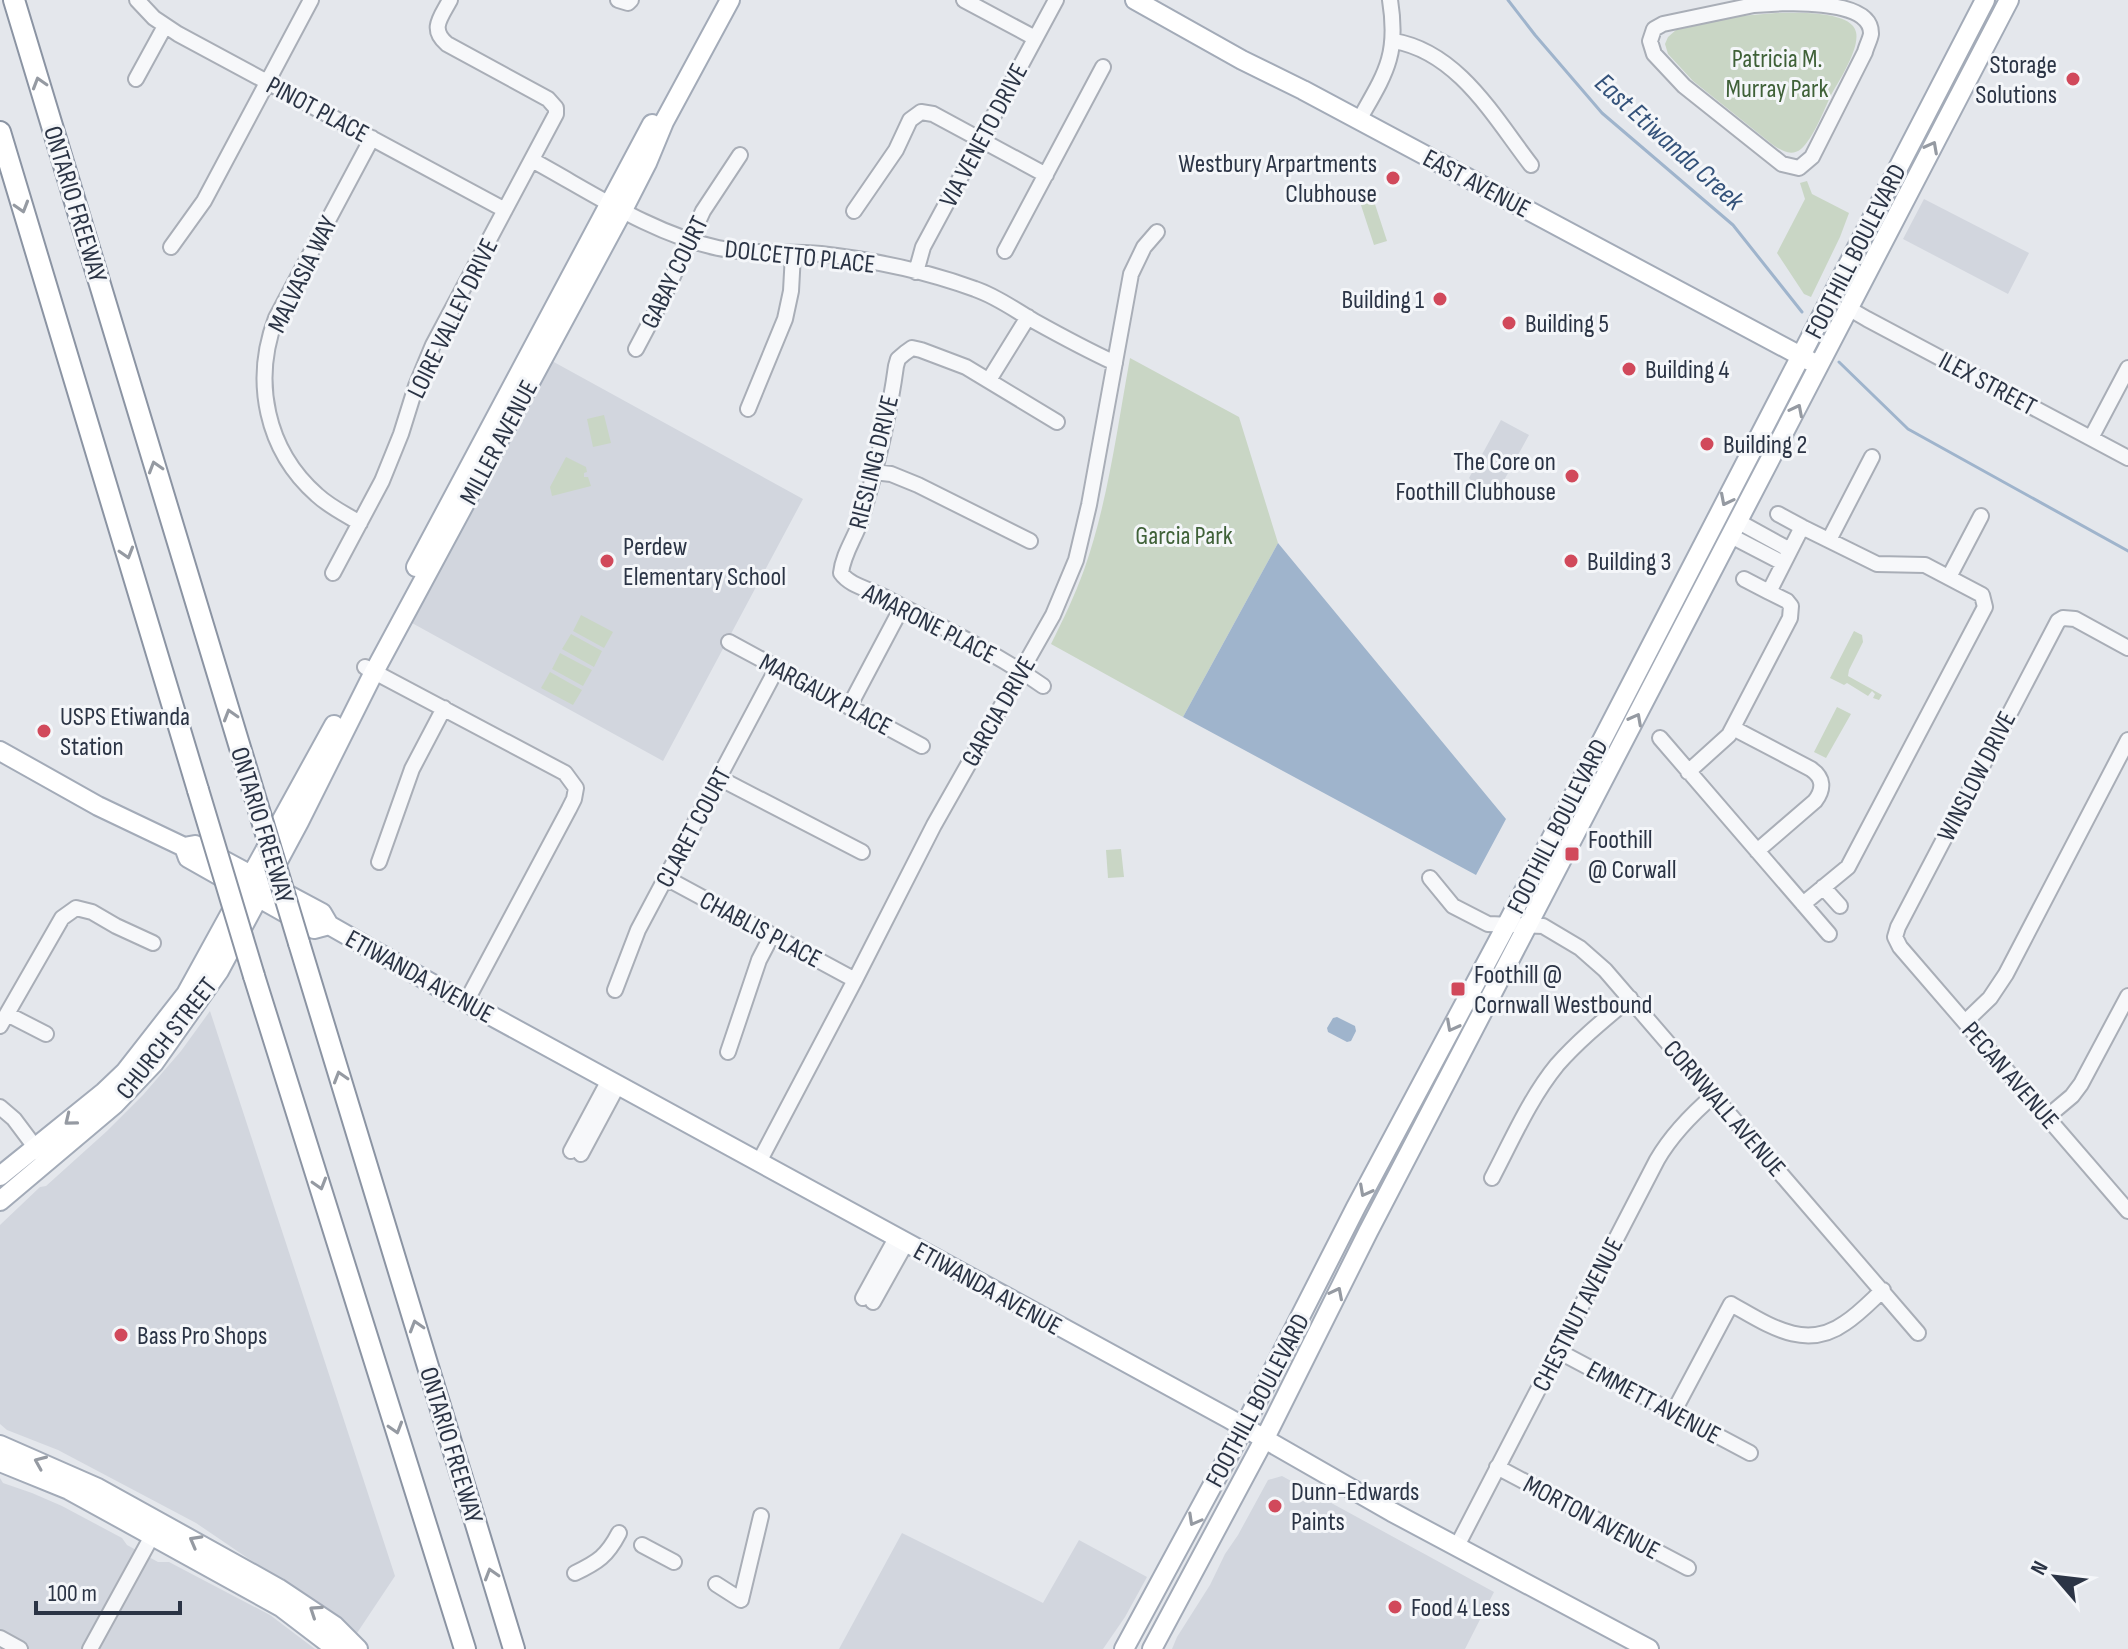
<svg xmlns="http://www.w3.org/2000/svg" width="2128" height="1649" viewBox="0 0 2128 1649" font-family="'Sofia Sans Condensed',sans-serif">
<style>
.built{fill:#d2d6de}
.green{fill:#c9d6c5}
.water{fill:#9fb4cc}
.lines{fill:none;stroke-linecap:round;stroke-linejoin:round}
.stream{stroke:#9fb4cc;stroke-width:3}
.minor-casing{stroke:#a9aeb7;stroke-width:18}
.major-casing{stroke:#a3abb8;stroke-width:22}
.highway-casing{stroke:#8b94a3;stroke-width:24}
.minor{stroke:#f7f8fa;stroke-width:14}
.major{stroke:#fff;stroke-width:18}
.highway{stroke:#fff;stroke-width:20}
.highway-bridge-casing{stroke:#8b94a3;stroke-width:24;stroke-linecap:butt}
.highway-bridge{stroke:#fff;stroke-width:20}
.oneway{stroke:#959aa2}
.poi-dot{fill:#d1495b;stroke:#f4f6f9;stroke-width:3}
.labels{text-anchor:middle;stroke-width:6;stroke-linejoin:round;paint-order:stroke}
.park-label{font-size:26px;fill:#3f6138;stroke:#f4f6f9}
.poi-label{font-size:26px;fill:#2b3445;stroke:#f4f6f9;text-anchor:start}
.street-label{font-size:26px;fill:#2b3445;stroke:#f4f6f9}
.water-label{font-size:28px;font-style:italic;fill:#34527a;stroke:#f4f6f9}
</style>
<rect width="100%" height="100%" fill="#e4e7ec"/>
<path class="built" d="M1924 199 2029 253 2008 294 1903 239Z
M552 361 803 499 663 761 412 623Z
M1501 420 1529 435 1492 502 1469 478Z
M210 1011 395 1576 355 1636 286 1584 196 1523 58 1450 7 1430 0 1424V1225L40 1187 46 1186 107 1131 143 1095 181 1051Z
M1282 1476 1494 1592 1465 1649H1172L1177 1637 1210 1585 1225 1554 1238 1535 1268 1480Z
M0 1478 3 1483 32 1493 62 1506 122 1538 127 1545 158 1562H169L270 1615 315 1649H0Z
M902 1533 1043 1603 1079 1540 1147 1577 1125 1617 1103 1649H839Z"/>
<path class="green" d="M1776 13C1794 13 1851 10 1856 32 1860 48 1839 81 1831 95 1824 110 1813 139 1801 149 1791 157 1781 150 1773 145L1693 81 1668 54 1665 44 1668 37 1676 30 1740 16Z
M1807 181 1812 194 1849 213 1840 237 1811 297 1804 294 1777 253 1805 199 1800 183Z
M1371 192 1387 241 1374 245 1358 196Z
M1130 358 1239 417 1278 543 1183 717 1051 644C1063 620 1075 595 1084 570 1108 502 1117 429 1130 358Z
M604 415 611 443 593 447 587 419Z
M566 457 586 467 587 472 584 473V477H588L591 486 552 496 550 487Z
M581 615 613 632 604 648 573 631Z
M1854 631 1862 635 1863 642 1849 670 1848 676 1882 695 1879 700 1873 698 1875 694 1872 691 1868 696 1847 683 1844 685 1830 678Z
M571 634 602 651 594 667 562 649Z
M560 653 592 670 583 686 552 669Z
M550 672 582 690 573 705 541 688Z
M1837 707 1851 714 1826 758 1814 752Z
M1121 849 1124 877 1108 878 1106 850Z"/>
<path class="water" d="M1278 543 1506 819 1476 875 1183 717Z
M1337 1017 1355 1026 1356 1031 1351 1041 1347 1042 1328 1032 1327 1028 1333 1018Z"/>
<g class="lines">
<path class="stream" d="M1508 0 1535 35 1602 113 1733 225 1802 312
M1839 362 1908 429 2128 551"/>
<defs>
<path id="minor" d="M137 0 154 18 178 34 505 210
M618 0 628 3 631 0
M964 0 1035 38
M1786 3C1807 4 1872 2 1871 34 1870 40 1866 47 1865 52L1812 157 1799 168 1782 164 1684 86 1654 54 1650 41 1654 29 1663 24 1754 5Z
M1394 41C1458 52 1494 117 1531 165
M136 79 165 26
M1359 120C1385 74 1399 56 1390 0
M532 160C591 192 652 234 718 248 753 255 787 251 821 254 873 260 926 271 975 289 996 296 1015 310 1034 321 1061 336 1087 350 1115 363
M854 211 896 150 910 120 921 112 933 114 1046 175
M171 247 204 201 311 0
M1005 251 1103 67
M916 272 923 247 1056 0
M1848 308 1867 319 2128 458
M636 349 663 298 703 211 740 155
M989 380 1028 317
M748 409 785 319 791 291 793 254
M2091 438 2128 368
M874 472 891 474 918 485 1030 541
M1778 514 1802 527
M1739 522 1790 550
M360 523C345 514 330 507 317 495 266 450 252 381 276 318L372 138
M1731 536 1783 563
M1829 540 1872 457
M333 573 382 481 401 434 416 386 433 345 556 114V108L548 99 447 44C429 29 441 17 450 0
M1949 577 1981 516
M1744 579 1769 592
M729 642 922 746
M2128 648 2075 619 2063 618 2058 621 1898 927 1895 937 1900 947 2128 1211
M365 667 565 773 576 788 574 799 569 809 466 1002
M1043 686C993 651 937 625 884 597 869 589 850 586 841 573 843 554 855 538 861 520 876 470 889 418 896 366L898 359 905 353 912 348 921 350 966 367 1057 422
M849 707 902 607
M1733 728 1811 769C1824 778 1824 789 1815 801L1757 851
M1660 738 1829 934
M1688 772 1729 735 1790 618 1791 606 1787 601 1769 592 1802 527 1877 564 1925 565 1982 595 1985 607 1848 867 1803 904
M719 778 862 852
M379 862 412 769 444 708
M666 878 855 980
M1430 878 1453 906 1488 924 1543 926 1580 948 1605 970 1918 1333
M1823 887 1840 906
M615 990 638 930 777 668
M7 1014 46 1034
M1965 1022 1990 998 2006 974 2128 740
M0 1026 62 918 76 908 92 912 116 926 153 943
M728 1052 759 960 772 935
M0 1107 14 1119 41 1155
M2047 1117 2072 1096 2081 1084 2128 996
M571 1151 609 1080
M581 1154 618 1085
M759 1162 855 980 934 825 1053 615 1076 560 1089 505 1131 274 1144 247 1157 232
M1492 1178C1512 1140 1530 1098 1557 1065 1579 1040 1605 1019 1630 998
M863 1298 896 1238
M873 1302 906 1243
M1558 1351 1750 1453
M1673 1413 1731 1304C1767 1324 1805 1352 1845 1323 1859 1314 1871 1301 1883 1290
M1497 1467 1688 1568
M642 1545 674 1562
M1457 1546 1657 1160C1672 1134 1692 1114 1714 1095
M575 1573C598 1562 607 1556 619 1533
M716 1584 741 1600 761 1516
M0 1638 20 1649
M90 1649 157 1527"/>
<path id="major" d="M1135 0 1242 60 1303 90 1810 361
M416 567 652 124
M0 751 98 806 184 847 195 845 322 913 329 925 431 983 1228 1418 1392 1512 1649 1649
M184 847 188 858 314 929 329 925
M0 1176 104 1092 125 1072 186 994 334 725
M0 1201 115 1104 154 1063 219 971 299 822 374 672 623 210 647 163 664 122 730 0
M0 1445 98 1488 278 1588 335 1626 358 1649
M0 1462 69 1490 281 1607 336 1649
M1124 1649 1244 1427 1356 1207 1506 926 1985 0
M1152 1649 1265 1438 1368 1232 2009 0"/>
<path id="highway" d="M14 0 261 817
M0 132 198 790
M299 943 514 1649
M254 976 465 1649"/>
</defs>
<use href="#minor" class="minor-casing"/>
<use href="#major" class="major-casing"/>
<use href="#highway" class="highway-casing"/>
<use href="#minor" class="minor"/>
<use href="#major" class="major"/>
<use href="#highway" class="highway"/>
<defs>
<path id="highway-bridge" d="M198 790 254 976
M261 817 299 943"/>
</defs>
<use href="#highway-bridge" class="highway-bridge-casing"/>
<use href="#highway-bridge" class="highway-bridge"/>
</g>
<defs><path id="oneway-chevron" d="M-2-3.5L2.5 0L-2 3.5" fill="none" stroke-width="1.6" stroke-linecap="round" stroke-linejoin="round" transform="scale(2)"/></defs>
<g class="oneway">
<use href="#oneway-chevron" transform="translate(39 83) rotate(-107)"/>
<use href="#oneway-chevron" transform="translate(1932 147) rotate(-62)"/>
<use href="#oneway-chevron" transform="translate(22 207) rotate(73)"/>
<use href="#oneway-chevron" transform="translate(1797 410) rotate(-63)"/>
<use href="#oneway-chevron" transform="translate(155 467) rotate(-107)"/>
<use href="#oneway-chevron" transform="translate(1726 500) rotate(117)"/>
<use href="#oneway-chevron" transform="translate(127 553) rotate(73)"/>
<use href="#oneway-chevron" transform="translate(230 715) rotate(-107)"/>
<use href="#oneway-chevron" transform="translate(1636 719) rotate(-62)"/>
<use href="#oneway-chevron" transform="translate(1452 1026) rotate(118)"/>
<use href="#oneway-chevron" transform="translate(340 1077) rotate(-107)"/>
<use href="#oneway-chevron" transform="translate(70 1120) rotate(141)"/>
<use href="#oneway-chevron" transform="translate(320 1184) rotate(73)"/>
<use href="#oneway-chevron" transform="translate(1365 1191) rotate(118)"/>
<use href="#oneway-chevron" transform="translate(1337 1293) rotate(-63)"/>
<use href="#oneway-chevron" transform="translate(416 1326) rotate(-107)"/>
<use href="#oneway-chevron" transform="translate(396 1428) rotate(73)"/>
<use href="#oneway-chevron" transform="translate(40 1462) rotate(-157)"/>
<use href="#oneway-chevron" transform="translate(1194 1520) rotate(119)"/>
<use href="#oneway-chevron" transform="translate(195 1541) rotate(-151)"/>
<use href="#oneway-chevron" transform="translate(491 1574) rotate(-107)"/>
<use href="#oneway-chevron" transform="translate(315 1611) rotate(-146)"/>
</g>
<g class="poi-dot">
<circle cx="2073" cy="79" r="8"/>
<circle cx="1393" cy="178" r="8"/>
<circle cx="1440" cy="299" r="8"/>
<circle cx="1509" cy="323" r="8"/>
<circle cx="1629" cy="369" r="8"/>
<circle cx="1707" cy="444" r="8"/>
<circle cx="1572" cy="476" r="8"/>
<circle cx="607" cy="561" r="8"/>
<circle cx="1571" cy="561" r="8"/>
<circle cx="44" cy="731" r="8"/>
<rect x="1564" y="846" width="16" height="16" rx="4"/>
<rect x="1450" y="981" width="16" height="16" rx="4"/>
<circle cx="121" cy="1335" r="8"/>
<circle cx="1275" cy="1506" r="8"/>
<circle cx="1395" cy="1607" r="8"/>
</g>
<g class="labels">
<g class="park-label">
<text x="1777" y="67">Patricia M.<tspan x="1777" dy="30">Murray Park</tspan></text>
<text x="1184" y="544">Garcia Park</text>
</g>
<g class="poi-label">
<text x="2057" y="73" text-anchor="end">Storage<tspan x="2057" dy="30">Solutions</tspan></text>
<text x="1377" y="172" text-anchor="end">Westbury Arpartments<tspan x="1377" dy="30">Clubhouse</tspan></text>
<text x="1424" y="308" text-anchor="end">Building 1</text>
<text x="1525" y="332">Building 5</text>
<text x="1645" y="378">Building 4</text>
<text x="1723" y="453">Building 2</text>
<text x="1556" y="470" text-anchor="end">The Core on<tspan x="1556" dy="30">Foothill Clubhouse</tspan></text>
<text x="623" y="555">Perdew<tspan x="623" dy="30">Elementary School</tspan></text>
<text x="1587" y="570">Building 3</text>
<text x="60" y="725">USPS Etiwanda<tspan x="60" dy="30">Station</tspan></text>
<text x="1588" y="848">Foothill<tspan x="1588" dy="30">@ Corwall</tspan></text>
<text x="1474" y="983">Foothill @<tspan x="1474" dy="30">Cornwall Westbound</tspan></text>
<text x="137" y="1344">Bass Pro Shops</text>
<text x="1291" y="1500">Dunn-Edwards<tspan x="1291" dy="30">Paints</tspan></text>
<text x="1411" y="1616">Food 4 Less</text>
</g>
<g class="street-label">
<text transform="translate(318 109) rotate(28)" y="9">PINOT PLACE</text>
<text transform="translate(983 135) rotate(-62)" y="9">VIA VENETO DRIVE</text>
<text transform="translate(1477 183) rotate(28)" y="9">EAST AVENUE</text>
<text transform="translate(76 204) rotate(73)" y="9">ONTARIO FREEWAY</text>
<text transform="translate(1855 251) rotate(-63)" y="9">FOOTHILL BOULEVARD</text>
<text transform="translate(800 256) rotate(6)" y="9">DOLCETTO PLACE</text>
<text transform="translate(674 272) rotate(-64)" y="9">GABAY COURT</text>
<text transform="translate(302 274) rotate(-64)" y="9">MALVASIA WAY</text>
<text transform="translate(452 318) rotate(-64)" y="9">LOIRE VALLEY DRIVE</text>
<text transform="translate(1988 383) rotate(28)" y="9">ILEX STREET</text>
<text transform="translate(498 442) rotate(-62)" y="9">MILLER AVENUE</text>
<text transform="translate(873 462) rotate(-76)" y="9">RIESLING DRIVE</text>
<text transform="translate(930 623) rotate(27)" y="9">AMARONE PLACE</text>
<text transform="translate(826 694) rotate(28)" y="9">MARGAUX PLACE</text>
<text transform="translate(998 711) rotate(-60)" y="9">GARCIA DRIVE</text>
<text transform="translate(1976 776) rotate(-63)" y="9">WINSLOW DRIVE</text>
<text transform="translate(263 825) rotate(73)" y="9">ONTARIO FREEWAY</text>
<text transform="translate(1557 826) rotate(-63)" y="9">FOOTHILL BOULEVARD</text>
<text transform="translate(693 827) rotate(-62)" y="9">CLARET COURT</text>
<text transform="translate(761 929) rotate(28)" y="9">CHABLIS PLACE</text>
<text transform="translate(420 976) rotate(29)" y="9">ETIWANDA AVENUE</text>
<text transform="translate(166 1038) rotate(-52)" y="9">CHURCH STREET</text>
<text transform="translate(2011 1075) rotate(49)" y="9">PECAN AVENUE</text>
<text transform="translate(1725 1108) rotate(49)" y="9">CORNWALL AVENUE</text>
<text transform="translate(988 1288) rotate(29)" y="9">ETIWANDA AVENUE</text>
<text transform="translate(1577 1314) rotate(-63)" y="9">CHESTNUT AVENUE</text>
<text transform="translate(1257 1400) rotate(-62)" y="9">FOOTHILL BOULEVARD</text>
<text transform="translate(1654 1402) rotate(28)" y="9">EMMETT AVENUE</text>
<text transform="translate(452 1445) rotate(73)" y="9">ONTARIO FREEWAY</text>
<text transform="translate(1592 1517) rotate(28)" y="9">MORTON AVENUE</text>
</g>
<g class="water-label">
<text transform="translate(1670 141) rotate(42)" y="10">East Etiwanda Creek</text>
</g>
</g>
<g transform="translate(2056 1577) rotate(298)" stroke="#f4f6f9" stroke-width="6" paint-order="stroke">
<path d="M0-6L14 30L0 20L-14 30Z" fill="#2b3445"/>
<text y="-12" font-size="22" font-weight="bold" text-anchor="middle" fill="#2b3445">N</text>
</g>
<path d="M36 1601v12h144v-12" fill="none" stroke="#2b3445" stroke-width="4"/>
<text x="48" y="1601" font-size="24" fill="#2b3445" stroke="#f4f6f9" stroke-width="6" paint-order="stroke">100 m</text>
</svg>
